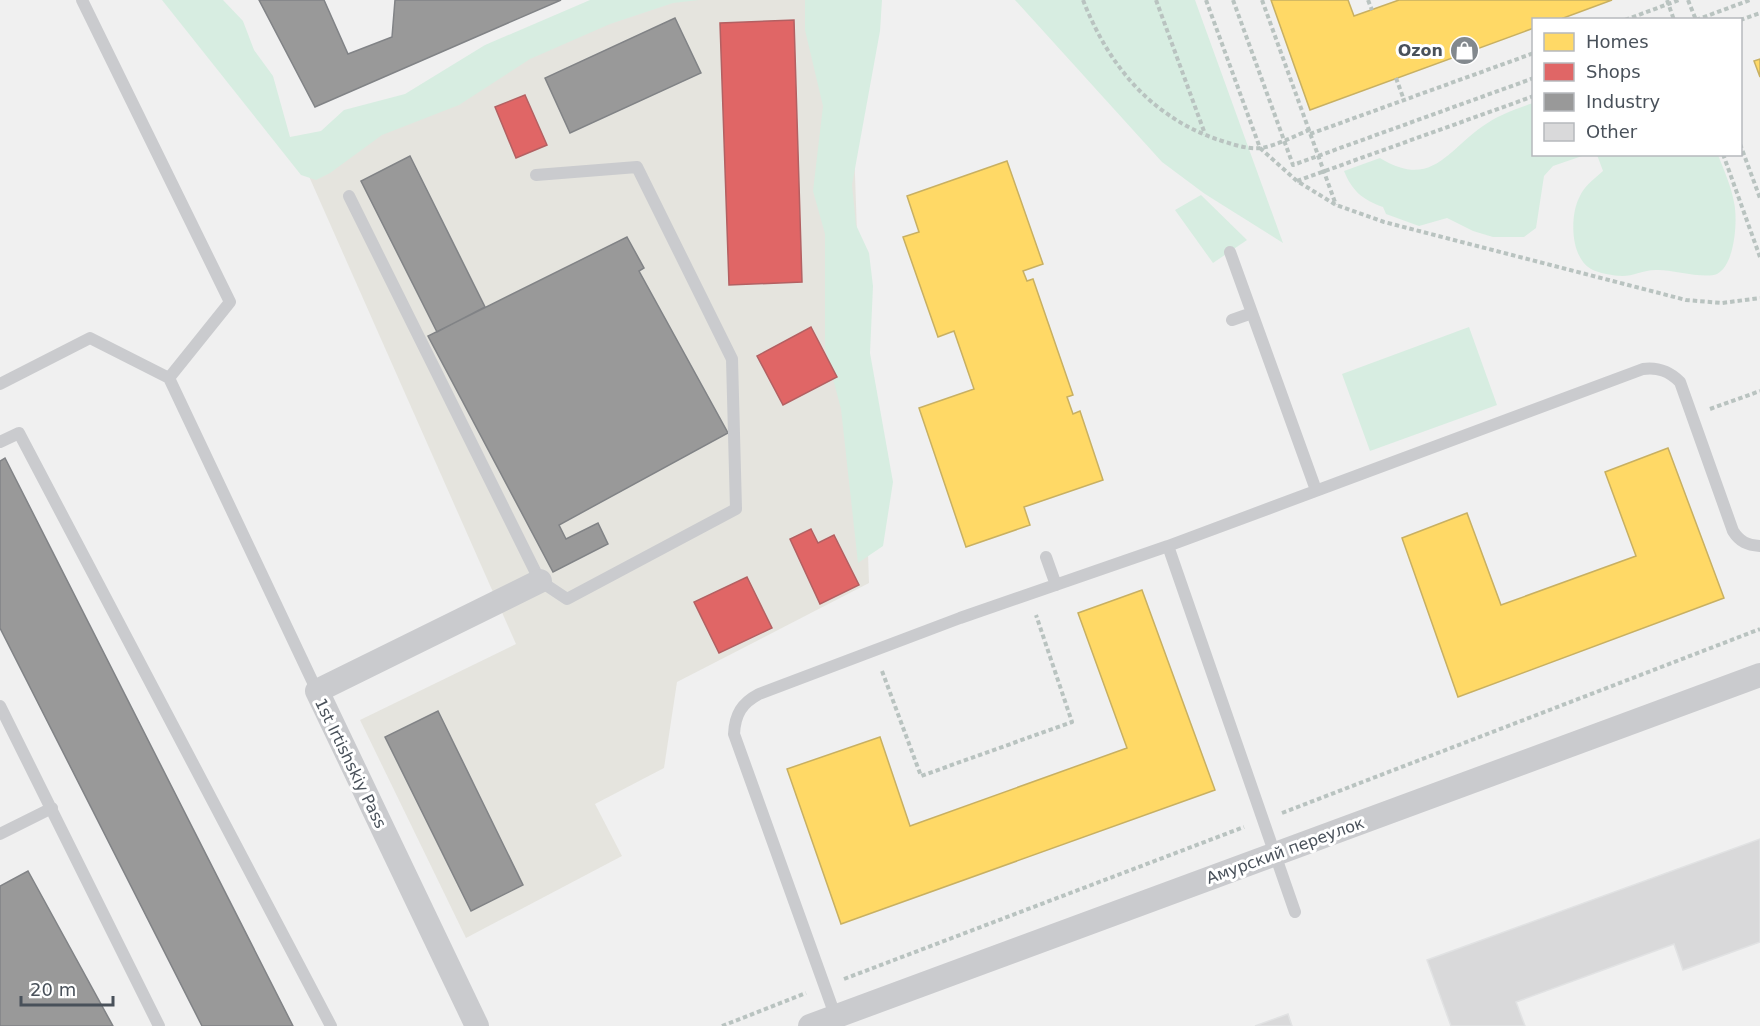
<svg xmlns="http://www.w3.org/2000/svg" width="1760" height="1026" viewBox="0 0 1760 1026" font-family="'DejaVu Sans',sans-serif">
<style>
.commercial{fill:#e5e4de}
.green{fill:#d7ede1}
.homes{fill:#ffd966;stroke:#c8b062;stroke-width:1.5}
.shops{fill:#e06666;stroke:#b36062;stroke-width:1.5}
.industry{fill:#999;stroke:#818386;stroke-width:1.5}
.building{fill:#d9d9da;stroke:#e1e2e3;stroke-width:1.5}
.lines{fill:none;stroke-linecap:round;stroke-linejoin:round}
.path{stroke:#b9c3c0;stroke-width:4;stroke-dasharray:4.5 3;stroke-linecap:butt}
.lane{stroke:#cacbce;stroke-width:12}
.street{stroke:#cacbce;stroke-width:24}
.labels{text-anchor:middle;stroke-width:6;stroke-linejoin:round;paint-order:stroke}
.poi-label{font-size:16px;font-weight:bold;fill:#49515a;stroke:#fff;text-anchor:end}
.street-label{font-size:16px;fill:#49515a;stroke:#fff}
</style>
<rect width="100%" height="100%" fill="#f0f0f0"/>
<path class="commercial" d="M625 0H849L869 583 677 682 664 768 595 804 622 856 466 938 360 720 516 644 300 156Z"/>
<path class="green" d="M162 0H223L243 21 254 50 273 76 290 137 321 131 344 110 405 94 485 45 590 0H699L673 3 610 24 530 59 459 105 382 135 330 173 316 180 301 175Z
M805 0H882L880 31 852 185 856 225 869 253 873 286 870 353 893 482 883 546 858 563 841 409 825 348V234L813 191 823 106 805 30Z
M1015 0H1195L1283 243 1205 194 1162 162Z
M1533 103 1534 154 1585 155 1553 166 1544 176 1536 228 1524 237H1493L1473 231 1447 218 1419 226 1386 214 1383 207C1363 200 1352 191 1344 171L1380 158C1431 189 1446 152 1483 126 1498 115 1516 109 1533 103Z
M1597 155H1718C1724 170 1731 186 1734 202 1738 220 1735 265 1717 274 1704 279 1673 270 1658 270 1645 269 1634 276 1622 276 1614 276 1598 273 1591 269 1570 257 1570 216 1579 198 1584 186 1594 179 1603 171Z
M1201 195 1247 240 1213 263 1175 210Z
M1469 327 1497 405 1370 451 1342 374Z"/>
<path class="homes" d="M1271 0H1348L1354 16 1399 0H1612L1558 20H1534V28L1310 110Z
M1760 59V77L1754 61Z
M1007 161 1043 264 1023 271 1027 281 1033 279 1073 395 1067 397 1073 414 1080 411 1103 480 1024 507 1030 525 966 547 919 408 974 389 954 331 938 337 903 237 919 232 907 196Z
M1668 448 1724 598 1458 697 1402 538 1467 513 1501 605 1636 556 1605 472Z
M1142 590 1215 790 841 924 787 769 880 737 910 826 1127 748 1078 613Z"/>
<path class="shops" d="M794 20 802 282 729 285 720 23Z
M525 95 547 145 516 158 495 107Z
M811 327 837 377 783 405 757 356Z
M811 529 818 543 834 535 859 585 820 604 790 539Z
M747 577 772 628 719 653 694 602Z"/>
<path class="industry" d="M259 0H324L348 54 392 37 395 0H561L315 107Z
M675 18 701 73 570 133 545 78Z
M410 156 485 307 437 332 361 181Z
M627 237 644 268 639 271 728 433 559 525 566 539 598 523 608 544 553 572 428 336Z
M5 458 293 1026H202L0 628V461Z
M438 711 523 885 471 911 385 737Z
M28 871 113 1026H0V886Z"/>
<path class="building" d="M1760 839V942L1683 970 1674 944 1516 1002 1525 1026H1451L1427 960Z
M1288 1014 1292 1026H1255Z"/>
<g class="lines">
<path class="path" d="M1083 0C1108 64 1149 115 1216 139 1229 143 1247 150 1261 148 1275 146 1295 136 1309 130
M1156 0 1205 134
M1206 0 1260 148 1297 181 1336 205 1384 222 1686 300 1722 303 1760 298
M1233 0 1293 165 1534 78
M1262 0 1336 205
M1368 0 1372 10
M1667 0 1674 20
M1688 0 1696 20
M1625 20 1679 0
M1696 20 1750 0
M1740 20 1760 13
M1396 78 1404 100
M1310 134 1534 53
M1740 144 1760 198
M1723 154 1760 257
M1297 181 1534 96
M1710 409 1760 391
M882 671 921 776 1072 722 1036 615
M1282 813 1760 629
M844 979 1244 827
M722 1026 806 993"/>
<path class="lane" d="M82 0 230 302 169 378 317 691
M349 196 540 581 567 599 736 509 732 359 637 167 536 175
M1230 252 1316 490
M1232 320 1252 313
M0 384 90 338 169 378
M0 442 19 433 331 1026
M1168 546 1295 912
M1046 557 1056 585
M0 706 159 1026
M0 834 52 808
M835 1015 734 734C735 714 742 703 759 694L960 618 1168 546 1643 369C1658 367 1669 371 1680 382L1733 531C1740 542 1747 545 1760 546"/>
<path class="street" d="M477 1026 317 691 540 581
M810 1026 1760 675"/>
</g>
<defs>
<symbol id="shop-disc" viewBox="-11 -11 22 22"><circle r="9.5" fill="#83898e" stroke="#fff"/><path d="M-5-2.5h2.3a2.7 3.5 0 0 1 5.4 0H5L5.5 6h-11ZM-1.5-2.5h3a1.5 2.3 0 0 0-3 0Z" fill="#fff"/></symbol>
</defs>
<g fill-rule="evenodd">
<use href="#shop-disc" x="1448" y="34" width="33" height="33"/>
</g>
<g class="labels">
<g class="poi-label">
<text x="1443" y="56">Ozon</text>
</g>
<g class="street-label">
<text transform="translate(351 763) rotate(64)" y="6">1st Irtishskiy Pass</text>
<text transform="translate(1285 850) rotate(-20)" y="6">Амурский переулок</text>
</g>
</g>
<rect x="1532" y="18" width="210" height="138" fill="#ffffff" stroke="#b6b9bd" stroke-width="1.5"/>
<rect x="1544" y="33" width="30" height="18" fill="#ffd966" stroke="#b6b9bd" stroke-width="1.5"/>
<text x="1586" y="48" font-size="18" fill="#49515a">Homes</text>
<rect x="1544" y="63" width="30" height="18" fill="#e06666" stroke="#b6b9bd" stroke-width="1.5"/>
<text x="1586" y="78" font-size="18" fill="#49515a">Shops</text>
<rect x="1544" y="93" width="30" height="18" fill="#999999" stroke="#b6b9bd" stroke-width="1.5"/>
<text x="1586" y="108" font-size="18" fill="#49515a">Industry</text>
<rect x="1544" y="123" width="30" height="18" fill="#d9d9da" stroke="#b6b9bd" stroke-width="1.5"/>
<text x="1586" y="138" font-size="18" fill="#49515a">Other</text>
<path d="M21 996v9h92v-9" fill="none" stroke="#49515a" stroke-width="3"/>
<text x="30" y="996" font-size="18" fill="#49515a" stroke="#ffffff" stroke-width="4.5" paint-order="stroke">20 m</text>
</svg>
